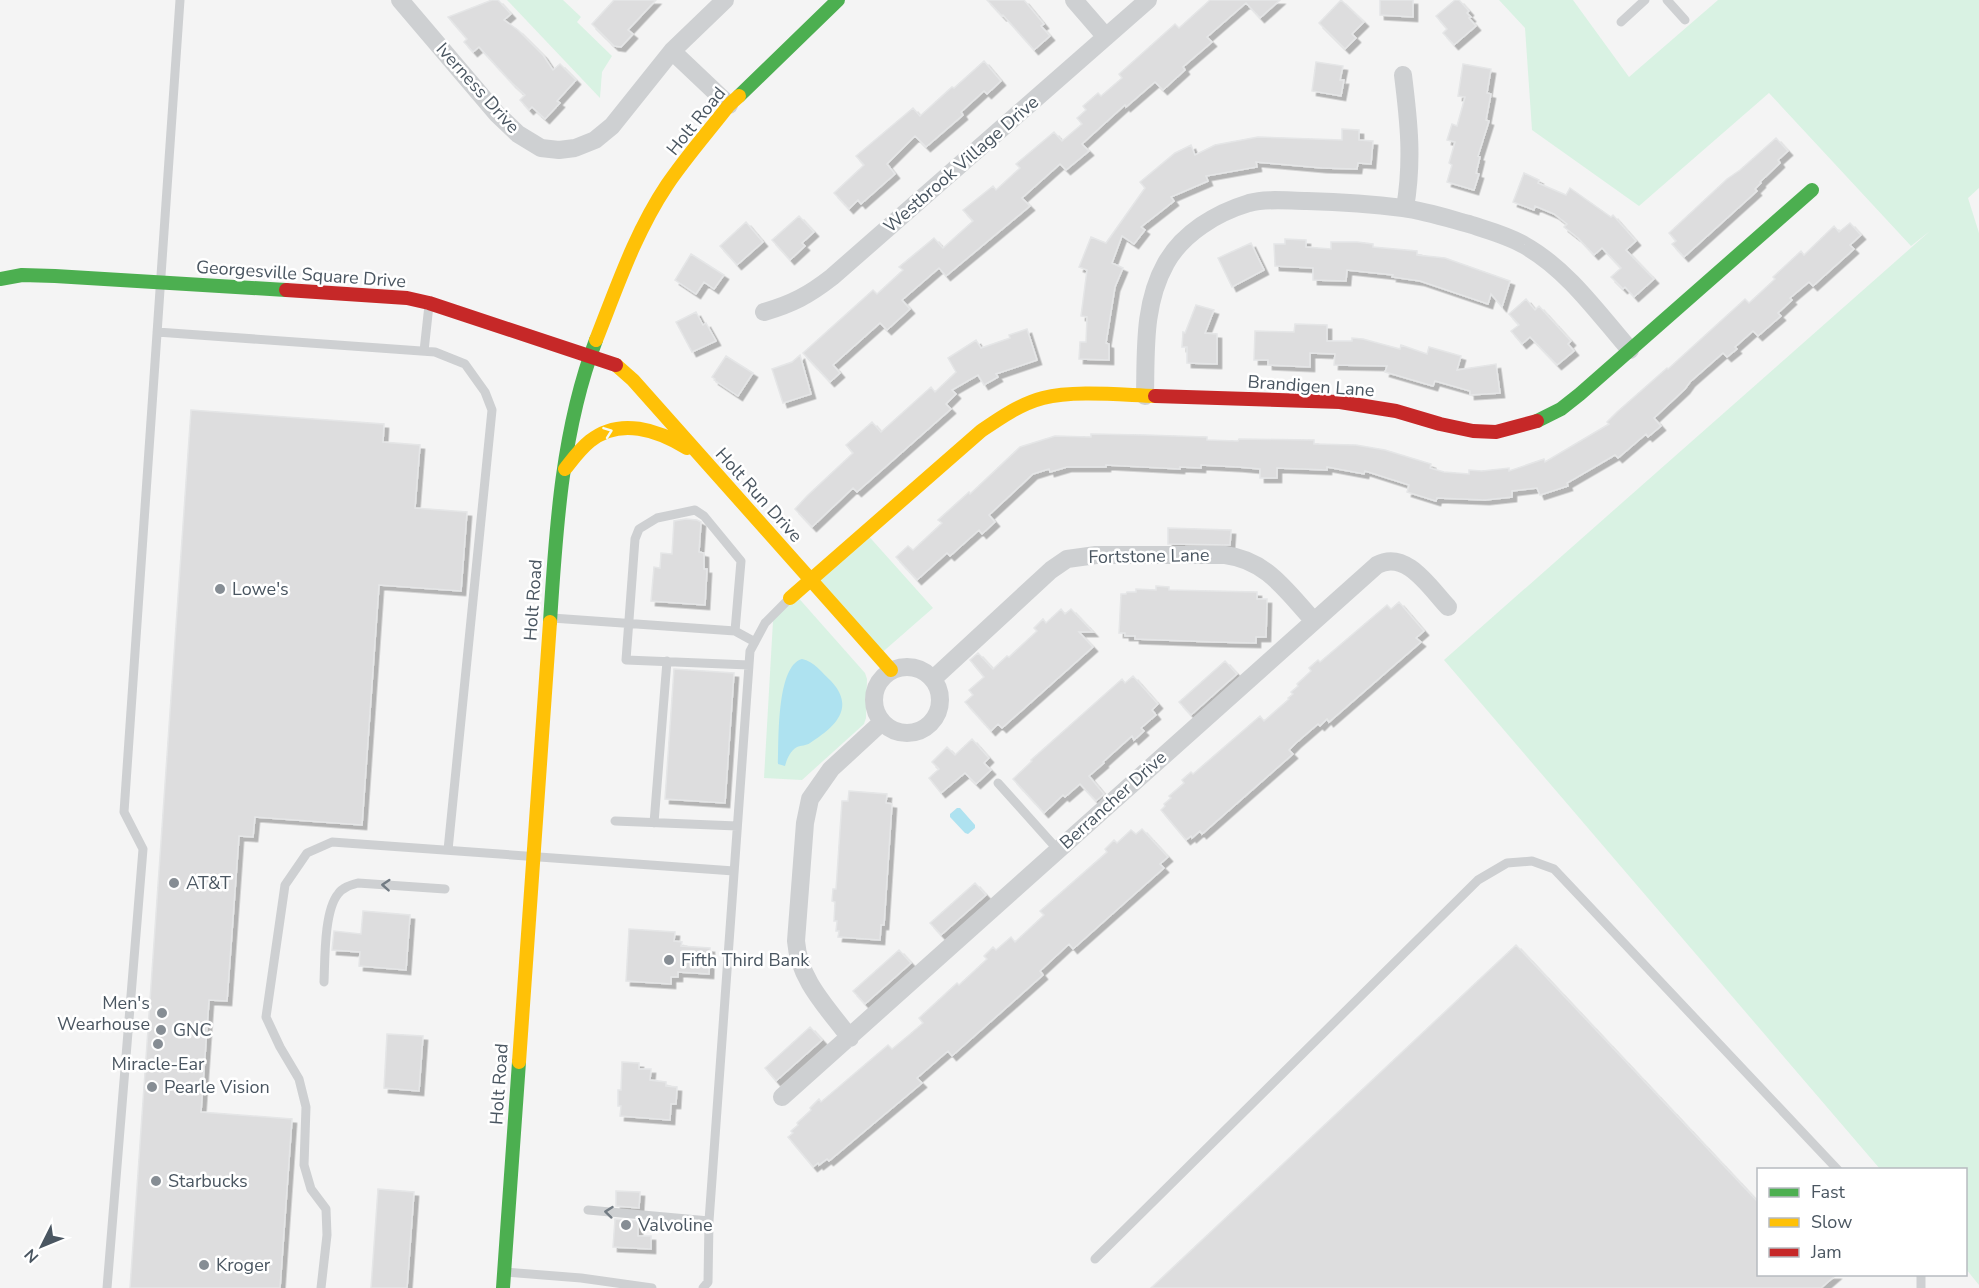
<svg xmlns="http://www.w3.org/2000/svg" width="1979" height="1288" viewBox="0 0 1979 1288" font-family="'Nunito Sans',sans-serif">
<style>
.green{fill:#d9f2e3}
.water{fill:#aee2f0}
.building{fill:#ddddde;stroke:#e5e6e7;stroke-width:1.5;filter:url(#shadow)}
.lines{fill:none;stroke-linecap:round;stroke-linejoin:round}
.lane{stroke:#ced0d2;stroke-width:9}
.street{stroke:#ced0d2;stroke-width:18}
.fast{stroke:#4caf50;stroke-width:14}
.slow{stroke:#ffc107;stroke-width:14}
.jam{stroke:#c62828;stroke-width:14}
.oneway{stroke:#f6fbf6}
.oneway2{stroke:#727b83}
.poi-dot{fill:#868d94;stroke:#fff;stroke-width:2}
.labels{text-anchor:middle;stroke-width:5;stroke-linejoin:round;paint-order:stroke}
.street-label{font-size:18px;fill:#4a5661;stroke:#fff}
.poi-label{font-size:18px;fill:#4a5661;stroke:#fff;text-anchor:start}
</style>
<defs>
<filter id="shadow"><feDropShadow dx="4.5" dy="4.5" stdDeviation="0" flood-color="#0004"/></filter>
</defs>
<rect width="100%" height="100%" fill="#f4f4f4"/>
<path class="green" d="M507 0H563L581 17 577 22 612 56 602 72 600 98Z
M1499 0H1573L1629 77 1718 0H1979V188L1968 198 1979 233V1285L1966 1269V1170L1880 1169 1444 660 1930 231 1911 246 1769 93 1639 206 1532 130 1525 28Z
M865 532 933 608 878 656 811 580Z
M795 594 865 673 867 679 866 718 864 724 802 780 764 778 773 621Z"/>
<path class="water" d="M802 659C814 661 822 673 831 681 857 709 833 728 810 743 806 746 801 745 797 747 790 751 787 759 785 766L778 764C779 742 776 666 802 659Z
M957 808H960L975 825V828L968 834 965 833 950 817V814Z"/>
<path class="building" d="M492 0H498L511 14 504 20 518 30 543 55 553 70 560 64 576 80 557 101 560 103 545 119 532 107 529 110 520 100 525 95 512 83 479 47 473 52 464 42 467 39 448 17Z
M614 0H656L628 30 633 34 621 47 614 46 592 24Z
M987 0H1024L1044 24 1041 26 1050 36 1034 50 1003 15 1002 16Z
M1210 0H1280L1260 18 1246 3 1207 37 1212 42 1183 67 1185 70 1163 90 1155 82 1126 107 1125 105 1082 144 1089 151 1066 170 1060 164 1022 198 1030 206 946 276 939 268 902 300 910 309 887 330 880 323 833 365 840 373 830 382 803 353 873 290 877 294 903 270 899 267 934 238 943 248 973 221 963 210 993 186 996 190 1020 168 1016 164 1054 132 1062 141 1082 124 1077 118 1086 110 1083 106 1098 93 1101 96 1122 78 1119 74 1175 24 1179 28Z
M1341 0 1364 22 1352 34 1356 38 1345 49 1319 23Z
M1380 0H1413V17L1380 15Z
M1455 0H1459L1469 11 1467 13 1471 17 1469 18 1476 26 1454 45 1443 33 1447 29 1436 16Z
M984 61 1001 81 987 94 984 91 961 112 963 115 926 147 915 136 887 164 895 174 861 204 858 200 849 209 834 193 864 165 856 156 913 108 920 116 952 87 954 88Z
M1316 62 1343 66 1340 80H1344L1341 96 1312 91Z
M1463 64 1491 69 1487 93 1491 94 1486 120 1489 121 1478 156 1480 157 1476 173 1479 174 1474 190 1447 182 1452 165 1449 163 1455 142 1447 140 1452 124 1457 126 1465 97 1458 96Z
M1342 129 1359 130V140L1373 141 1371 164 1358 163 1357 169 1322 168 1256 162 1257 167 1206 176 1208 181 1171 197 1174 201 1141 227 1145 230 1134 244 1122 236 1112 263 1123 268 1115 287 1106 343 1109 344V360L1079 359 1080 342H1086L1087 317 1081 316 1087 270 1079 267 1091 237 1106 243 1145 188 1140 182 1175 153 1191 145 1195 155 1215 145 1258 137 1342 140Z
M1776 138 1788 151 1778 160 1780 163 1760 182 1761 183 1755 189 1757 191 1684 257 1672 244 1676 241 1669 233 1727 179 1740 170Z
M1524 173 1539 180 1538 183 1566 195 1570 188 1611 217 1613 215 1636 241 1626 250 1654 279 1634 297 1625 287 1623 289 1611 277 1621 268 1602 248 1594 255 1578 238 1564 227 1567 224 1554 214 1535 206 1534 210 1513 202Z
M799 216 814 232 802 243 805 246 790 260 772 240Z
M746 222 763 242 737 265 720 246Z
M1850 223 1861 235 1850 245 1854 249 1813 286 1809 282 1790 298 1792 300 1778 313 1781 316 1758 336 1753 331 1735 347 1737 349 1727 357 1723 353 1690 382 1685 389 1654 418 1661 426 1648 437 1646 434 1618 458 1615 455 1567 483 1568 486 1540 495 1537 488 1512 491V497L1485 500 1437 498 1436 501 1407 492 1409 485 1365 471 1364 474 1327 467V470L1277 468V478H1260V469L1238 467 1201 465V468L1180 467V469L1106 465V467H1067L1050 472 1049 469 1033 474 989 515 995 522 982 534 979 530 950 556 947 553 917 580 896 557 908 546 913 550 942 523 938 520 969 492 970 494 1020 447 1055 436 1091 437V434L1145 435 1207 437V440L1238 441 1239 439 1314 440V444L1356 445 1385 450 1431 464 1430 468 1444 472 1469 474V470L1482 471 1509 468V471L1544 459 1545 462 1609 424 1607 422 1617 412 1667 368 1668 369 1745 299 1749 303 1775 279 1773 277 1801 251 1804 255 1834 226 1839 232Z
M1285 239 1306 240V247L1331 249V242H1357L1373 244V247L1417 251V255L1445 258 1510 281 1502 307 1491 294 1488 304 1420 281 1392 277 1393 275 1347 270 1346 281 1313 280V268L1275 266 1274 244H1285Z
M1251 243 1264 270 1232 287 1218 258Z
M691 254 724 275 714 289 704 282 696 294 675 280Z
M1526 299 1535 310 1539 306 1571 341 1568 344 1574 351 1557 365 1530 337 1522 344 1511 331 1519 325 1509 314Z
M1196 305 1214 310 1205 333 1217 334V364L1187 363V347H1182L1183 332 1185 333Z
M696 312 703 325 706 323 716 341 692 352 676 322Z
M1295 324 1327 325V341H1352V338L1363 339 1400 349 1401 345 1427 354 1429 347 1461 356 1457 370 1496 364 1500 393 1470 395V391L1435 381 1433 386 1385 372 1387 366 1334 365 1335 354 1310 353V367L1268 365V360H1254L1255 331 1294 332Z
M1027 329 1037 360 996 374 998 377 984 385 978 375 952 390 956 394 946 404 951 409 857 492 853 488 812 527 795 509 807 496 853 453 846 445 872 422 881 432 931 387 935 392 956 372 948 358 976 340 981 348 1010 338 1009 335Z
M800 355 811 394 783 403 772 369 792 362Z
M726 356 753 373 738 396 714 380 715 379 712 377Z
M191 410 384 424 383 442 420 445 415 508 467 512 461 591 379 585 362 825 255 817 253 837 239 836 227 1001 209 1000 201 1112 292 1119 280 1288H130Z
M686 519 697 520 701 522 699 552 704 553V569H707L705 605 651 601 654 567 660 568 661 553 672 554 674 521Z
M1168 528 1231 530 1230 545 1168 544Z
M1156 586 1169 587V590L1257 592V599H1267L1266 637H1256V643L1215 642 1135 639V636H1125V633H1119L1121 594H1126L1127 592H1136V589L1156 590Z
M1399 602 1424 631 1416 638 1421 642 1329 722 1327 719 1320 726 1318 724 1296 743 1289 750 1293 754 1202 834 1200 831 1192 838 1191 836 1186 840 1161 810 1165 806 1164 804 1171 798 1169 796 1184 783 1182 780 1191 772 1193 774 1260 716 1264 721 1289 699 1288 698 1293 694 1291 692 1298 686 1297 684 1311 671 1309 668 1318 660 1320 662 1387 605 1391 609Z
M1061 609 1065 614 1071 609 1093 632H1079L1093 647 1002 728 998 724 991 731 965 702 973 695 969 690 984 677 970 660 978 653 993 669 1007 656 1009 657 1037 631 1034 628 1043 619 1046 623Z
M1225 661 1237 674 1191 715 1179 702Z
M674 669 734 673 725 803 665 799Z
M1133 676 1158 704 1152 710 1156 715 1141 728 1144 731 1134 740 1132 736 1103 762 1104 763 1089 776 1104 794 1096 801 1080 784 1065 797 1063 795 1044 813 1013 779 1032 761 1031 760 1122 679 1125 683Z
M972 739 989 758 984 763 991 770 976 784 965 773 941 793 929 778 939 769 932 762 947 747 955 755Z
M849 791 887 794 886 803 892 804 884 925H881L880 940 838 937 839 931H836L837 921H834L835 902 832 901 833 889H836L842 801H848Z
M1142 829 1168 857 1160 864 1164 868 1073 949 1069 944 1040 971 1043 975 952 1056 948 1051 917 1078 922 1083 829 1161 827 1159 819 1165 818 1163 813 1167 788 1137 793 1133 791 1131 798 1125 797 1123 811 1110 810 1108 819 1099 821 1102 888 1045 892 1049 909 1035 923 1023 919 1018 957 983 959 985 987 959 984 956 993 947 996 950 1011 937 1015 942 1044 915 1040 911 1107 852 1105 849 1114 840 1117 843 1131 830 1136 834Z
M975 883 986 895 941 935 930 923Z
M363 911 410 915 406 970 359 966 360 952 332 950 334 931 361 934Z
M629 929 675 932 674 941 682 942 681 946 710 948 709 974 678 972V977H671V984L626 981Z
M1516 945 1758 1202V1275H1836L1821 1288H1151Z
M899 950 911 963 865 1004 853 991Z
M810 1027 822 1040 776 1081 765 1068Z
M387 1034 423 1036 419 1091 384 1088Z
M622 1062 639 1063V1069H651L650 1080 666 1082V1086L677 1087 676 1104H671L670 1120 620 1116 621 1106H618V1090H621Z
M378 1189 414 1192 407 1288H371Z
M616 1191 640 1192 639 1208 616 1206Z
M615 1219 638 1221V1236H651V1249L613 1247Z"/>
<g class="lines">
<path class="lane" d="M1667 0 1685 20
M1621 22 1645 0
M157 332 435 352 465 364 485 392 492 410 448 850
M424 351 429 305
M552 618 735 631
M749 665 626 660 635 539 639 529 657 518 695 510 704 516 741 561 735 631 755 642
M998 783 1058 850
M615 821 737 826
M654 823 667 661
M324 982C325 960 324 911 338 894 343 887 351 885 358 883L445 889
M588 1210 709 1221
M1095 1259 1478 880 1507 863 1532 861 1554 869 1838 1170
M505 1272 581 1278 652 1288
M107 1288 143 849 124 812 180 0
M321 1288 327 1235 326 1209 311 1189 304 1165 306 1107 299 1079 280 1047 266 1017 285 885 307 853 332 842 734 871
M703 1288 708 1282 709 1221 750 651 765 623 788 600
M1921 1288V1274"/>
<path class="street" d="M400 0 497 114 518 134 541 148 559 150 575 148 595 140 612 126 672 51 725 0
M1074 0 1106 37
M672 51 729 105
M1403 75C1409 123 1413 161 1405 208
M764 312C792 304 809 295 832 277L1148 0
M1145 396C1146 350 1143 304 1166 263 1183 233 1216 213 1249 203 1267 198 1289 201 1307 201 1339 202 1371 204 1403 208 1425 211 1447 218 1469 224 1487 230 1507 235 1524 245 1567 269 1598 313 1630 350
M874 700a33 33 0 1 1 66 0a33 33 0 1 1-66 0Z
M933 679 1051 570 1067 559 1096 555H1225C1267 560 1287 592 1314 621
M850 1038C827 1007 799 980 796 941L805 823 810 799 831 769 882 722
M782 1097 1377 565C1406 549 1430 588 1448 607"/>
<path class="fast" d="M739 96 838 0
M0 279 22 275 55 276 286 290
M1537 421 1561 409 1580 394 1812 190
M550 622C556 528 562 429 596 340
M503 1288 519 1062"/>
<path class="slow" d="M596 340C617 287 635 233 667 185 686 157 708 132 729 105L739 96
M616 365 633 380 891 670
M565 469C573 459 580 449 590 441 620 417 658 430 687 448
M790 598 981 431C1000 418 1020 404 1043 398 1074 390 1122 395 1155 396
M519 1062 550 622"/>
<path class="jam" d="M286 290 407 298 429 303 616 365
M1155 396 1340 402 1396 411 1440 424 1473 431 1496 432 1537 421"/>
</g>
<defs><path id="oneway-chevron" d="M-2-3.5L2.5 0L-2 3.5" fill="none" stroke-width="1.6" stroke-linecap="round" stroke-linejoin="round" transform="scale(1.5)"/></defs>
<use class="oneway" href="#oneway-chevron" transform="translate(608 432) rotate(-20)"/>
<g class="oneway2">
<use href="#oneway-chevron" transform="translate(386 885) rotate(-176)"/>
<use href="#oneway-chevron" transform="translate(609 1212) rotate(-174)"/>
</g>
<g class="poi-dot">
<circle cx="220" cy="589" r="6"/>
<circle cx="174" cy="883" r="6"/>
<circle cx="669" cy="960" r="6"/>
<circle cx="162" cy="1013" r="6"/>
<circle cx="161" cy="1030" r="6"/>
<circle cx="158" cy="1044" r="6"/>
<circle cx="152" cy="1087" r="6"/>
<circle cx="156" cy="1181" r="6"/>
<circle cx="626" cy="1225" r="6"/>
<circle cx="204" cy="1265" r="6"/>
</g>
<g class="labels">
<g class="street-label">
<text transform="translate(478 88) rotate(48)" y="6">Iverness Drive</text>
<text transform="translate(696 121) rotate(-51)" y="6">Holt Road</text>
<text transform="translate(961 164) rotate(-41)" y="6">Westbrook Village Drive</text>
<text transform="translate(301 274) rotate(4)" y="6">Georgesville Square Drive</text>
<text transform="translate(1311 386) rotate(4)" y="6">Brandigen Lane</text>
<text transform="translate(759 495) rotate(48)" y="6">Holt Run Drive</text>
<text transform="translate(1149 556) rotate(-1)" y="6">Fortstone Lane</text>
<text transform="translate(533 600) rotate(-86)" y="6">Holt Road</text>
<text transform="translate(1113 800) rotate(-42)" y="6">Berrancher Drive</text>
<text transform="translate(499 1084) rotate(-86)" y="6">Holt Road</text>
</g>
<g class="poi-label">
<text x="232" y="595">Lowe's</text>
<text x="186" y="889">AT&amp;T</text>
<text x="681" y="966">Fifth Third Bank</text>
<text x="150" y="1009" text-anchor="end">Men's<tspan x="150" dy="21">Wearhouse</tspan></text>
<text x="173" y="1036">GNC</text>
<text x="158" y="1070" text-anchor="middle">Miracle-Ear</text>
<text x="164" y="1093">Pearle Vision</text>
<text x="168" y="1187">Starbucks</text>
<text x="638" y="1231">Valvoline</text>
<text x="216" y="1271">Kroger</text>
</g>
</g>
<rect x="1757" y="1168" width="210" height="108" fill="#ffffff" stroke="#b7bbc0" stroke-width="1.5"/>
<rect x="1769" y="1188" width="30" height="9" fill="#4caf50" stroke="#b7bbc0" stroke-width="1.5"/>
<text x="1811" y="1198" font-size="18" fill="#4a5661">Fast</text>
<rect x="1769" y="1218" width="30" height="9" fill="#ffc107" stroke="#b7bbc0" stroke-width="1.5"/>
<text x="1811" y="1228" font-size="18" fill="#4a5661">Slow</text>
<rect x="1769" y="1248" width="30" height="9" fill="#c62828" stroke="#b7bbc0" stroke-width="1.5"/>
<text x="1811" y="1258" font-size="18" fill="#4a5661">Jam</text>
<g transform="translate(42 1246) rotate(227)" stroke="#ffffff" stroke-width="4.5" paint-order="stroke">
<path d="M0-4.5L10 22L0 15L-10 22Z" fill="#4a5661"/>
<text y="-9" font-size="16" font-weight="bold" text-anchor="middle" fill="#4a5661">N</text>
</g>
</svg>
